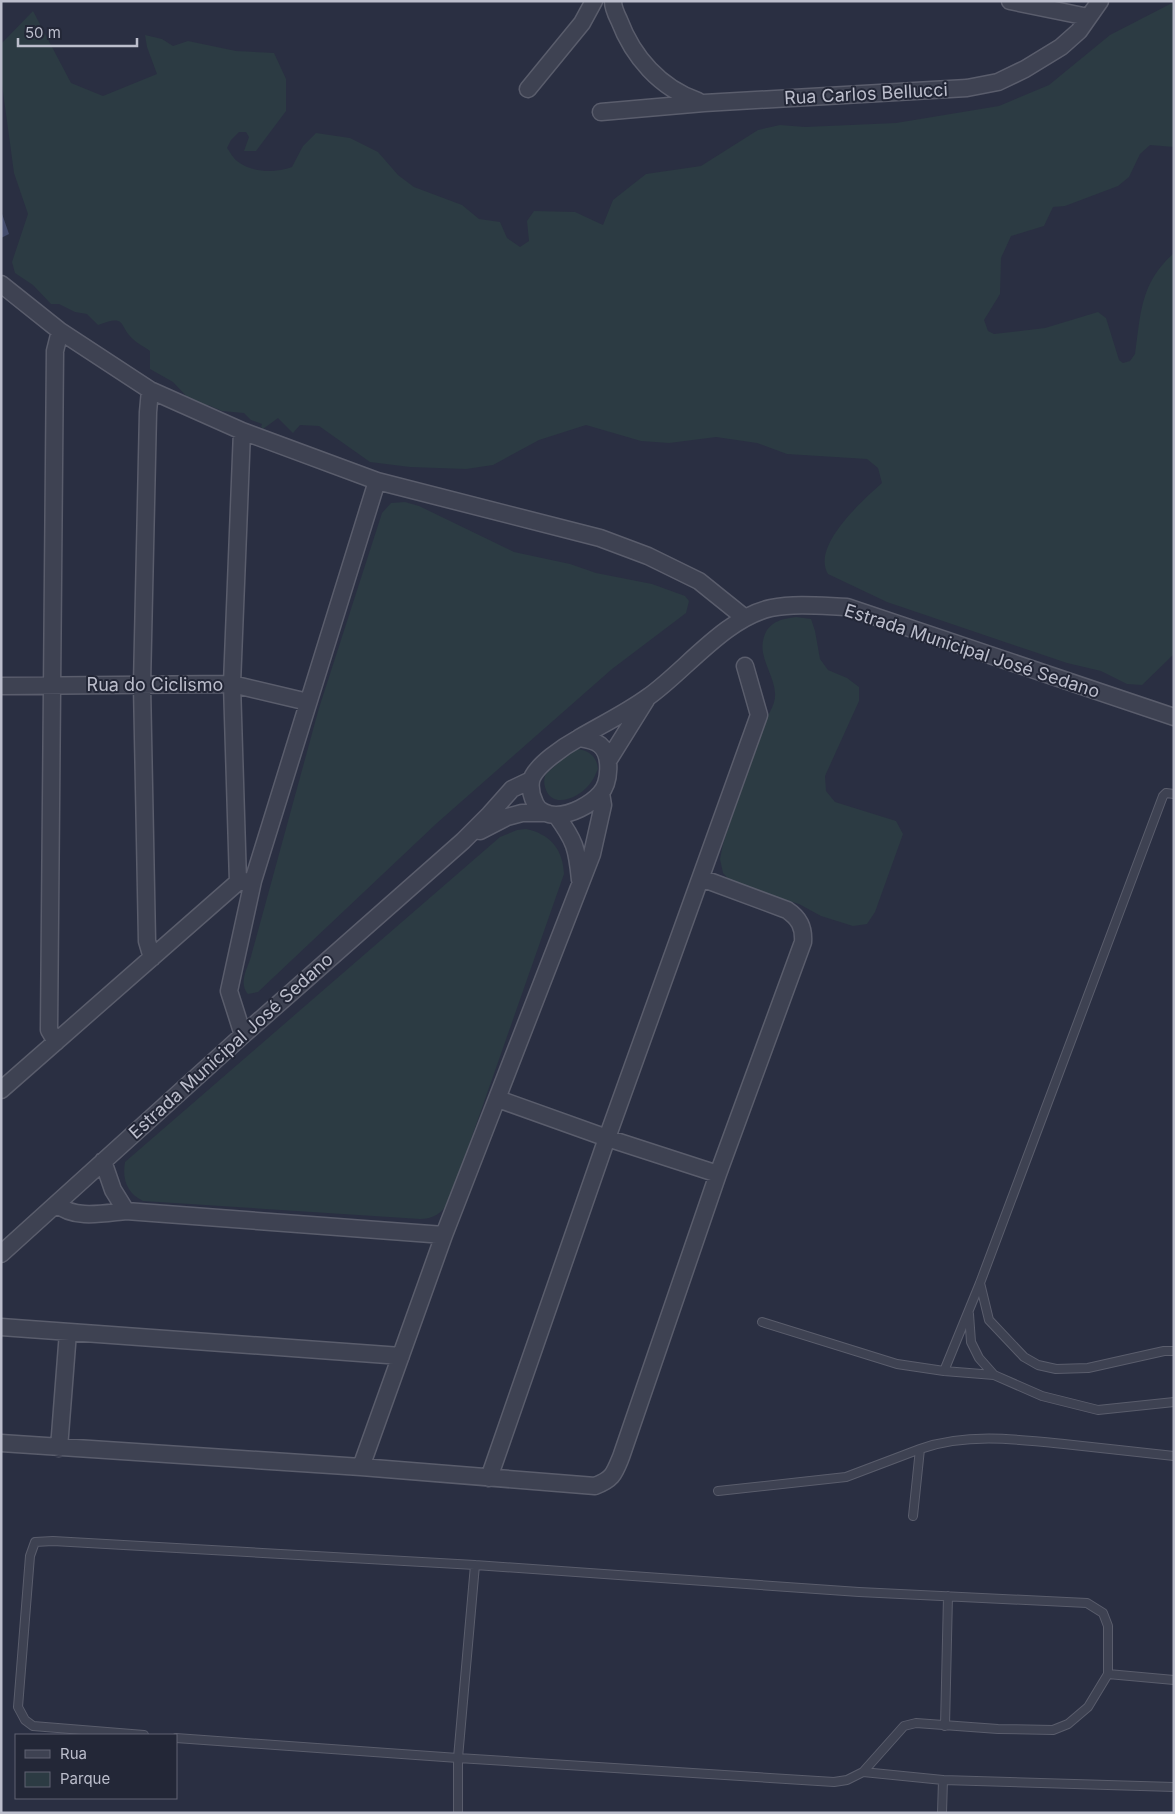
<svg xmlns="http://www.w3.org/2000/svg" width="1175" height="1814" viewBox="0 0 1175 1814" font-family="Inter,sans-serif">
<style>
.green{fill:#2c3b43}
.water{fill:#434b6b}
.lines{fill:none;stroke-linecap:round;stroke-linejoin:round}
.service-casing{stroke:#5a5d6c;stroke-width:10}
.minor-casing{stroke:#5a5d6c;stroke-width:19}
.service{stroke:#3e4252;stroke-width:8}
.minor{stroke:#3e4252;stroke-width:16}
.labels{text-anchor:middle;stroke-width:4;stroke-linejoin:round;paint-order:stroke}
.street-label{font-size:18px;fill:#bcbecc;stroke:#232737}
</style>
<rect width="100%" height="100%" fill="#2a2f42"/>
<path class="green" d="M1174 2V147L1150 145 1140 154 1129 177 1118 186 1065 206 1053 207 1044 226 1011 236 1001 258 1000 294 984 320 988 331 994 334 1045 328 1098 312 1106 318 1119 360 1123 363 1130 361 1135 354C1141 313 1140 283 1174 253V654L1142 685 1127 684 1101 671 1067 663 887 602 828 574C811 546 863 500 882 483L878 468 867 459 787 454 757 443 716 437 669 443 641 441 586 425 539 440 493 465 466 469 410 467 370 462 319 426 300 425 293 433 278 418 263 429 261 427 262 424 251 420 244 413 222 411 208 405H201L190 400 173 382 150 369V351C145 347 138 344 134 340 117 325 128 314 98 325L87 314 75 312 59 304H51L33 285 15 273 12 262 28 214 14 173 1 77V44L33 11 71 83 103 96 157 74 147 47 145 35 162 39 173 46 188 41 236 51 274 53 286 79V111L256 151H244L249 137 246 132H239L231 140 227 148C230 152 233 158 237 161 252 173 275 173 292 167L303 146 316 133 350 138 378 152 398 175 414 187 462 205 479 219 500 222 507 238 520 247 529 241 527 221 534 211 575 212 603 225 613 200 646 174 701 166 758 130 780 125 805 127 896 123 999 106 1049 85 1110 35Z
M405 502 419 506 514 552 570 564 596 573 652 584 685 596 689 601 686 613 612 669 437 823 258 992 248 994C239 985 246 970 250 960L319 708 382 513 391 503Z
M796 617 811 619 815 631 820 659 828 670 847 678 859 687V701L825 776 826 791 835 802 896 821 903 834 875 912 867 924 853 926 821 916 799 904 733 884 723 873 720 859 723 844 764 722C769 714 776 703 775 693 774 673 756 656 765 634 771 621 782 619 796 617Z
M577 749C589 750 597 757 598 769 595 775 593 781 588 786 578 798 551 810 545 787 544 784 544 779 545 776 547 772 553 768 556 765 563 759 568 751 577 749Z
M526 829C550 834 563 849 564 874L449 1202C442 1213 433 1219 420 1219L143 1201C127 1193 122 1180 125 1162L500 837 517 830Z"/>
<path class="water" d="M1 211 9 234 1 238Z"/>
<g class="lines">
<defs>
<path id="service" d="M980 1283 989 1320 1024 1357 1038 1365 1056 1369 1088 1368 1164 1351H1174
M969 1314 971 1342 979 1358 994 1375 1042 1396 1098 1410 1174 1402
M762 1322 897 1364 944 1371 994 1375
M944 1371 980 1283 1163 796 1166 793 1174 794
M718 1491 846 1477 920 1449
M913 1516 920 1449C966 1433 1016 1439 1064 1444 1100 1448 1137 1452 1174 1456
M475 1565 458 1758 834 1782 847 1780 863 1772 904 1726 916 1723 998 1729 1053 1730 1068 1724 1088 1707 1108 1674
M945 1726 948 1596
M144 1735 33 1726 25 1720 18 1707 30 1556 35 1542 53 1541 475 1565 859 1592 1087 1603 1103 1613 1108 1626V1674L1174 1680
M176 1738 458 1758V1813
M863 1772 943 1780 942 1813
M943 1780 1174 1787"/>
<path id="minor" d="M613 1C613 8 616 14 619 20 633 57 660 88 698 101
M1010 1 1088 17
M528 89 582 23 594 1
M601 112 704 103 967 88 998 82 1025 69 1061 47 1079 31 1100 1
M1 284 60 331 150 390 242 431 377 481 600 538 648 556 699 581 745 618
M150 390 148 412 142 685 147 941 152 958
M1 686 232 684 308 702
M579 738C601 725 626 713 648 697 685 671 725 618 771 608 796 603 822 606 847 607L1174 717
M579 738C586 739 594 740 600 745 612 755 610 783 600 794 590 805 571 815 556 815 548 815 538 811 535 803 532 797 530 788 531 781 534 766 566 745 579 738Z
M608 761 646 700
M556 815C575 841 577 848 580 880
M480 831 507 817 522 813H545
M238 882 232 684 242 431
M243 1035 229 991 253 881 377 481
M56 1042 49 1030 55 351 60 331
M1 1090 238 882 248 881
M498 1099 607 1138 718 1174
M103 1161 113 1190 126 1211
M57 1204C74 1220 105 1213 126 1211L444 1235
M1 1254 243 1035 463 841 488 816 512 789 531 780
M1 1327 401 1356
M1 1443 361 1467 595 1486C613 1479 614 1474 621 1457L718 1174 803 942C804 927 799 918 787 910L701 878
M59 1448 68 1332
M361 1467 444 1235 592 854 603 805 601 793
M489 1478 607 1138 759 715 745 666"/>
</defs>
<use href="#service" class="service-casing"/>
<use href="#minor" class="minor-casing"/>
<use href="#service" class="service"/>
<use href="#minor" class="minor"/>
</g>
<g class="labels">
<g class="street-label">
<text transform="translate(866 94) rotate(-3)" y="6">Rua Carlos Bellucci</text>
<text transform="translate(972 651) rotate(18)" y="6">Estrada Municipal José Sedano</text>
<text x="155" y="691">Rua do Ciclismo</text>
<text transform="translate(231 1046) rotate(-42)" y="6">Estrada Municipal José Sedano</text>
</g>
</g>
<rect width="1175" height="1814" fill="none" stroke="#bcbecc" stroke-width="5"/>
<rect x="15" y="1734" width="162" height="65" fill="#232737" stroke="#606373"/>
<rect x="25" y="1750" width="25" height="8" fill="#3e4252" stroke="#606373"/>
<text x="60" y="1759" font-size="15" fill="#bcbecc">Rua</text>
<rect x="25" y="1772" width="25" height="15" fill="#2c3b43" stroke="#606373"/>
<text x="60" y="1784" font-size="15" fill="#bcbecc">Parque</text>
<path d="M18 38v8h119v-8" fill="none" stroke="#bcbecc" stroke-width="2.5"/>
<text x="25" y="38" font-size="15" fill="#bcbecc" stroke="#232737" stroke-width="4" paint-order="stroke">50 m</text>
</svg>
